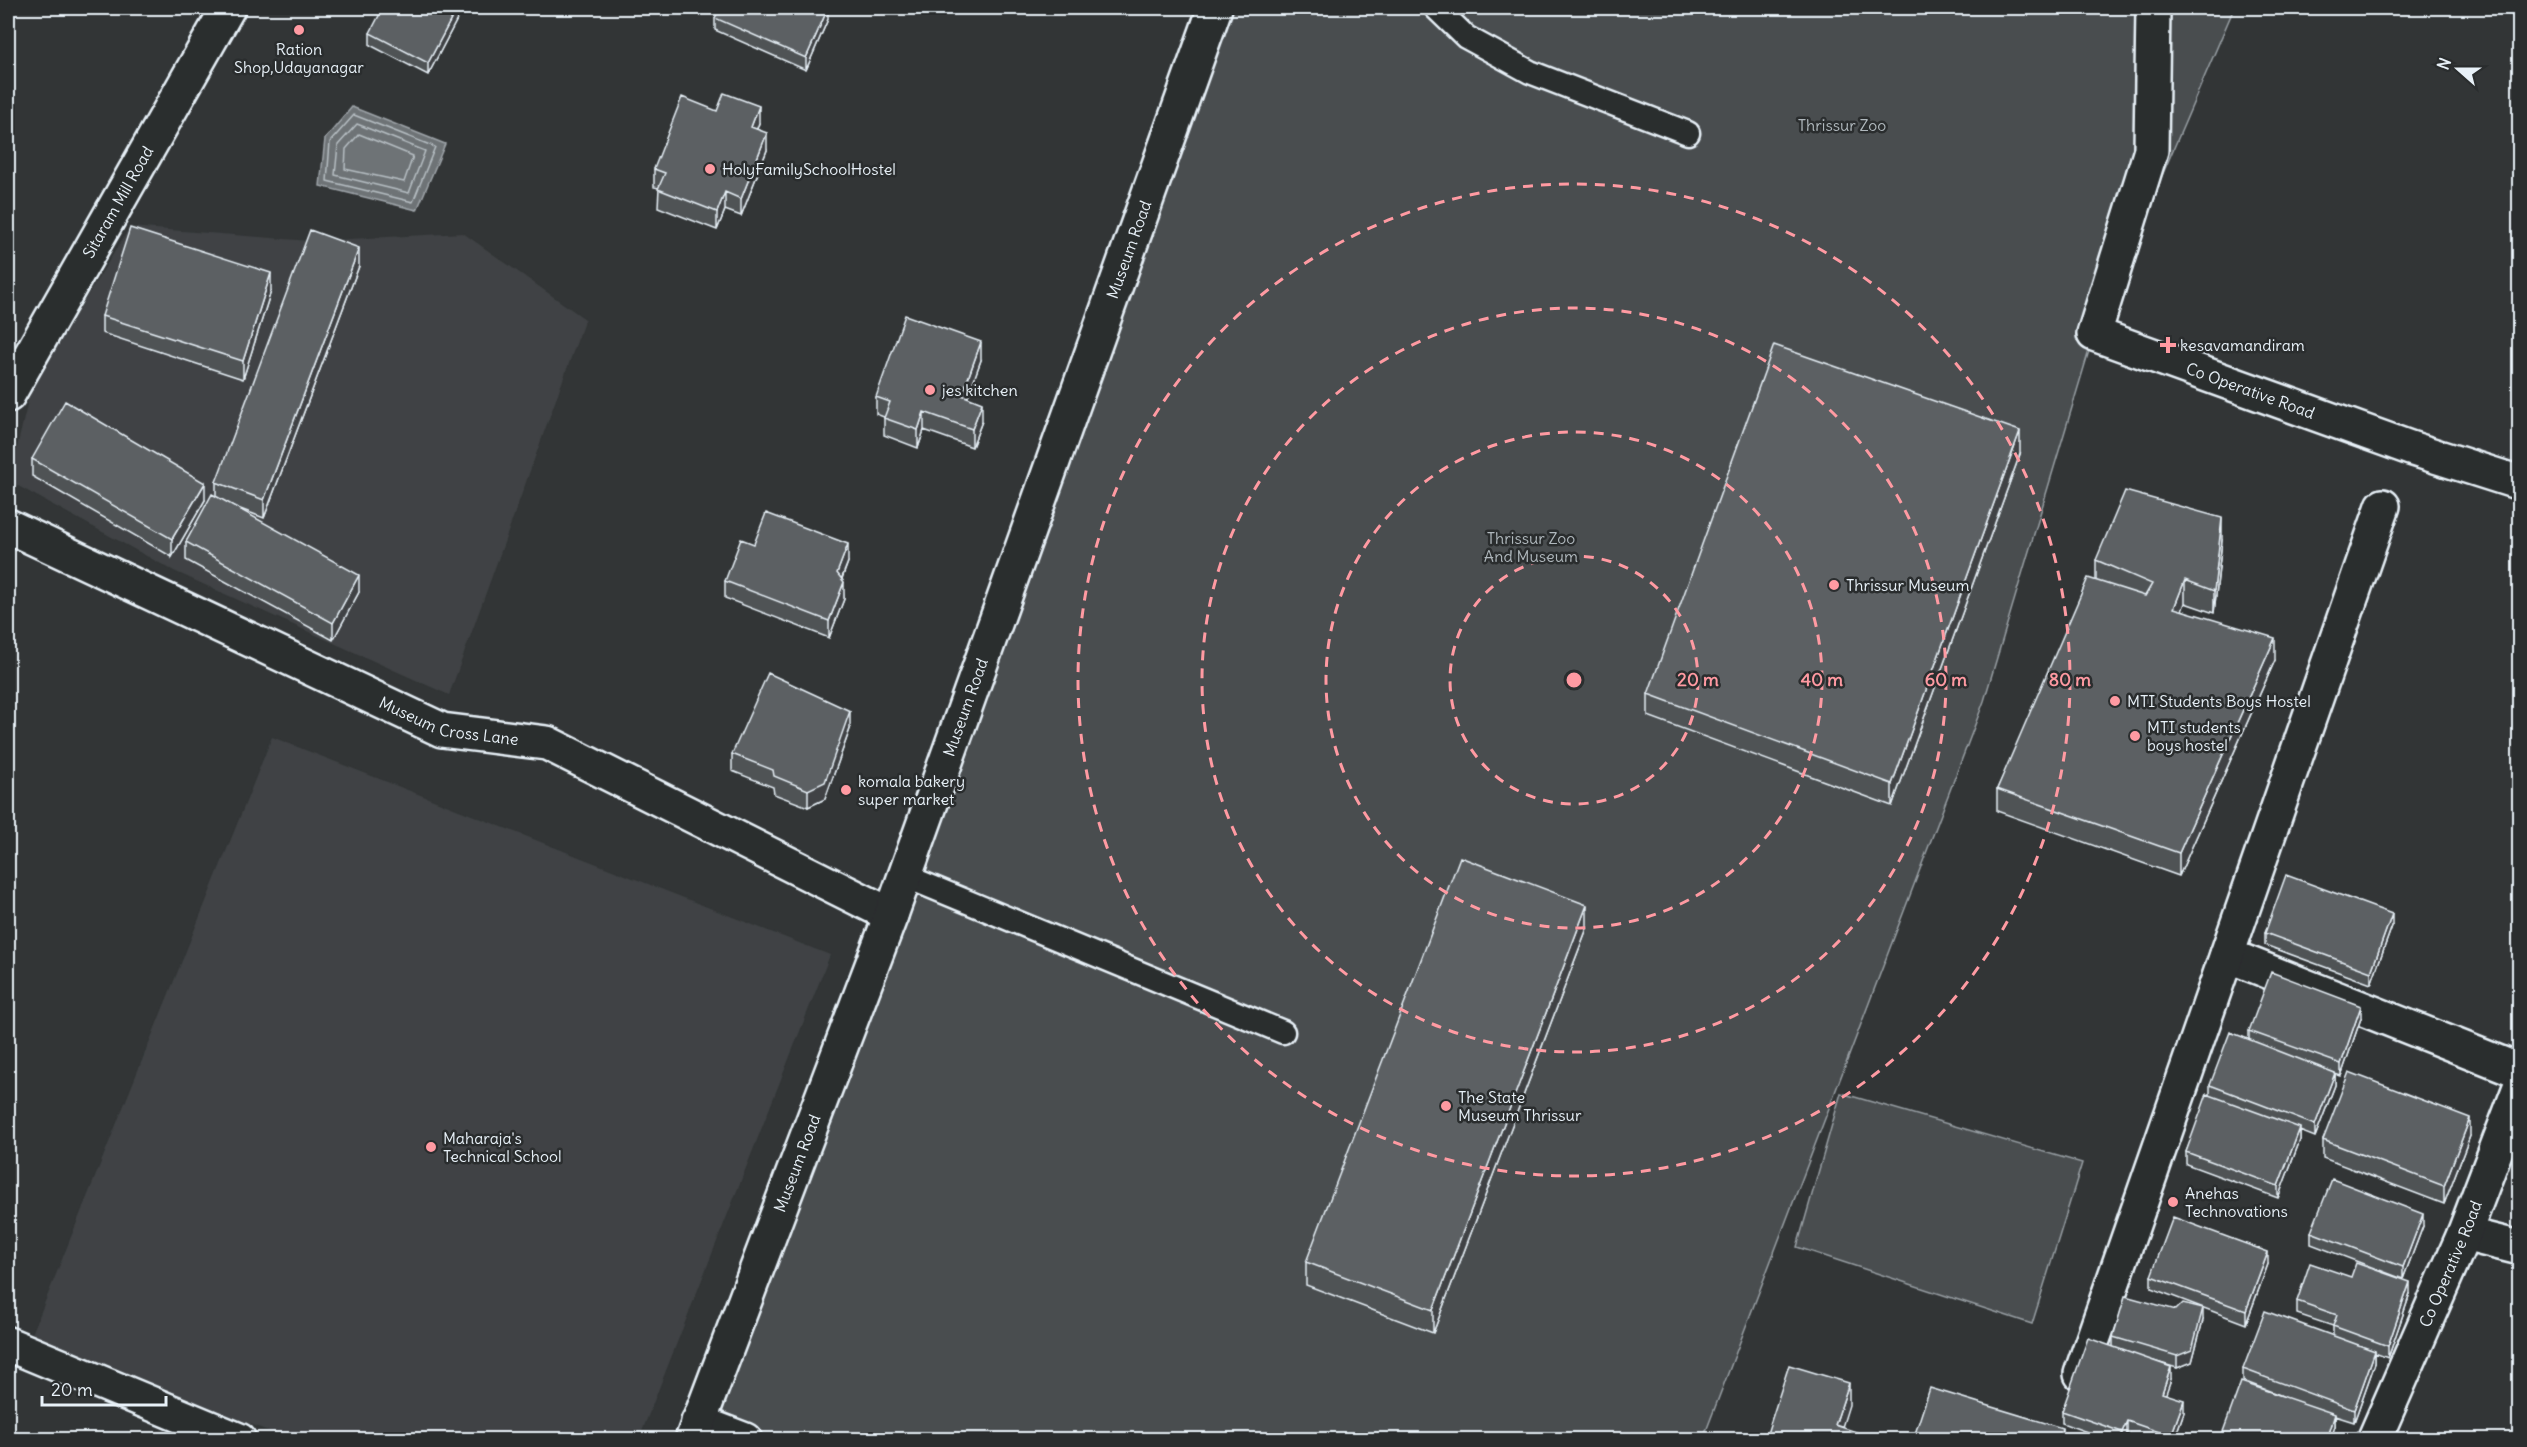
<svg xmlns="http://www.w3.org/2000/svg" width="2527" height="1447" viewBox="0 0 2527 1447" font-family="Delius,sans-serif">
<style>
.built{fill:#3f4244}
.green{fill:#494d4f;stroke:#989fa4;stroke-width:1.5}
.water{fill:#6e7376;stroke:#9fa5aa;stroke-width:1.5}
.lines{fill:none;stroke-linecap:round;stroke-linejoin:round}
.shore{stroke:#b7bfc4;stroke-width:1.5}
.lane-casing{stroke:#e8f1f8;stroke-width:27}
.street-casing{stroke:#e8f1f8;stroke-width:38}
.secondary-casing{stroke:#e8f1f8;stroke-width:38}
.primary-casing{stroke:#e8f1f8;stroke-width:38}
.lane{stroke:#2a2d2e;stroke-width:22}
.street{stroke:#2a2d2e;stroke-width:33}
.secondary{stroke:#2a2d2e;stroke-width:33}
.primary{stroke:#2a2d2e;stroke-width:33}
.wall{fill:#4f5355;stroke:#e8f1f8;stroke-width:1.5}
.shaded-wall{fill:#404345;stroke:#e8f1f8;stroke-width:1.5}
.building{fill:#5c6063;stroke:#e8f1f8;stroke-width:1.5}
.ring{fill:none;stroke:#ff9aa2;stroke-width:3;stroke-dasharray:10 8}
.poi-dot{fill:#ff9aa2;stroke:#2a2d2e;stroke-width:2}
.labels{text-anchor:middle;stroke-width:5;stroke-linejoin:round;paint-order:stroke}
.poi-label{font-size:16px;fill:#e8f1f8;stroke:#2a2d2e;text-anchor:start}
.park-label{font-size:16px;fill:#b0b8bd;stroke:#2a2d2e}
.street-label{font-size:16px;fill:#e8f1f8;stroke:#2a2d2e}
.centre{fill:#ff9aa2;stroke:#2a2d2e;stroke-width:3}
.ring-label{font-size:18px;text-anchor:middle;font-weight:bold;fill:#ff9aa2;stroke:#2a2d2e;stroke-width:5;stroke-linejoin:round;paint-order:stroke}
</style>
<rect width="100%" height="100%" fill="#323536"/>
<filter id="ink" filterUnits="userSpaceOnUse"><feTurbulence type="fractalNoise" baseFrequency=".0167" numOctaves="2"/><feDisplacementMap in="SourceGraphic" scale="12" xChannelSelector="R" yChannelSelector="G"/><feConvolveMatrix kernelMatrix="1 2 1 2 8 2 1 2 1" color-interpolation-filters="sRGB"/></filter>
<g filter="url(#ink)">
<path class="built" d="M130 227 310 241 463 233 585 319 449 695 174 571 9 481 32 384Z
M272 737 830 955 639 1439H289L30 1339Z"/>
<path class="green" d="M1215 8H2234L2094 334 1984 701 1703 1439 750 1440 698 1422Z
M1841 1093 2082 1163 2032 1324 1797 1247Z"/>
<path class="water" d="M352 107 445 144 417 210 320 186 325 139Z"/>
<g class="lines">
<path class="shore" d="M354 115 435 147 413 202 327 181 330 142Z
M357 124 425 151 409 193 335 175 338 145Z
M359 134 413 156 404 182 345 169 346 149Z"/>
<defs>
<path id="lane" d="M1436 8 1466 37 1530 72 1688 133
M905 876 1283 1032"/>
<g id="street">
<path id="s1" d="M2153 8 2151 150 2094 334 2410 448 2520 483"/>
<path id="s2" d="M8 526 442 730 547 743 891 915"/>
<path d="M2227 955 2520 1071"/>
<path d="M2464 1234 2520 1248"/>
<path d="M8 1344 239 1440"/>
<path d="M2081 1374 2383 506"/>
<path id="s3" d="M2374 1440 2464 1234 2520 1087"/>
</g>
<g id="secondary">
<path d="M698 1422 745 1440"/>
<path id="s4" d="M692 1440 891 915 1215 8"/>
</g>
<g id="primary">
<path id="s5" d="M8 395 228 8"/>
</g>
</defs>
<use href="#lane" class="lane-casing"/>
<use href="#street" class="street-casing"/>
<use href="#secondary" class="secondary-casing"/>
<use href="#primary" class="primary-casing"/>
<use href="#lane" class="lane"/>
<use href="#street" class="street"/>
<use href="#secondary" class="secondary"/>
<use href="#primary" class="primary"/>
</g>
<path class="wall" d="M463 8 428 75 370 45V33Z
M715 18 828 19 806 70 715 30Z
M717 111 759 123 757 129 767 150 741 216 725 210 717 230 658 207 659 188 654 187V169Z
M359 266 264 518 235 507 359 592 333 640 186 560V542L216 496V482Z
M271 291 243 379 102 333V316Z
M981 360 967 397 982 421 972 447 924 430 918 448 884 435V417L876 414V397Z
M2020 454 1892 806 1648 716V694Z
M32 459 205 500 172 557 32 476Z
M2222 540 2214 613 2185 603 2182 610 2275 660 2179 876 1997 811V789L2096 580V560Z
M754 544 848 562 842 579 844 599 829 638 725 598V581Z
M850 729 825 799 808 807 774 794 773 787 732 771V754Z
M2392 926 2371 984 2265 945V933Z
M1587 928 1433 1333 1306 1285V1262Z
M2361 1018 2341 1076 2335 1074V1085L2315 1137 2300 1131V1140L2278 1198 2186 1164V1152L2210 1095V1085L2249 1040V1031Z
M2470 1136 2444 1204 2323 1158V1140Z
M2423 1226 2403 1279 2311 1244V1232Z
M2268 1264 2246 1324 2151 1288V1276Z
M2351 1277 2410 1294 2388 1358 2375 1353V1363L2354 1422 2335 1416V1426L2280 1395 2243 1381V1369L2333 1336V1326L2297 1314V1301Z
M2203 1320 2192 1362 2177 1368 2150 1360 2171 1379 2165 1394 2184 1412 2174 1440H2146L2127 1433 2124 1440H2109L2062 1423V1411L2113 1347V1337Z"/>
<path class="shaded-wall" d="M457 8H463L428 75V63Z
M828 8V19L806 70V58Z
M759 106V123L751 144V127Z
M767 133V150L741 216V199Z
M725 192V210L717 230V212Z
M359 248V266L264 518V500Z
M271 273V291L243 379V361Z
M981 342V360L962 413V395Z
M982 403V421L972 447V429Z
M924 412V430L918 448V430Z
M2020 431V454L1892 806V784Z
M205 483V500L172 557V539Z
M2222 518V540L2214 613V591Z
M848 544V562L837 590V573Z
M359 575V592L333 640V623Z
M2185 580V603L2174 631V608Z
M844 582V599L829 638V621Z
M2275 638V660L2179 876V853Z
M850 711V729L825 799 808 807V790Z
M1587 905V928L1433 1333V1310Z
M2392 914V926L2371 984V972Z
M2361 1006V1018L2341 1076V1064Z
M2335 1073V1085L2315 1137V1125Z
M2470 1118V1136L2444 1204V1186Z
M2300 1128V1140L2278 1198V1186Z
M2423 1214V1226L2403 1279V1267Z
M2268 1252V1264L2246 1324V1311Z
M2410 1282V1294L2388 1358V1346Z
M2203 1308V1320L2192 1362 2177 1368V1356Z
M2375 1351V1363L2354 1422V1410Z
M2171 1367V1379L2162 1405V1393Z
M1849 1383V1405L1838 1440 1835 1425Z
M2184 1400V1412L2174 1440H2171V1436Z
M2335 1414V1426L2331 1440H2327Z
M2127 1421V1433L2124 1440H2122V1432Z
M2062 1428V1440H2058Z"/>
<path class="building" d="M383 8H457L428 63 370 33Z
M720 8H828L806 58 715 18Z
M724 93 759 106 751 127 767 133 741 199 725 192 717 212 658 189 665 173 654 169 682 97 717 111Z
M130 228 271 273 243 361 102 316Z
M310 230 359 248 264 500 216 482Z
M905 315 981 342 962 395 982 403 972 429 924 412 918 430 884 418 890 402 876 397Z
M1774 345 2020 431 1892 784 1648 694Z
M65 401 205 483 172 539 32 459Z
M2125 491 2222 518 2214 591 2185 580 2174 608 2275 638 2179 853 1997 789 2088 578 2145 596 2152 584 2096 560Z
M212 494 359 575 333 623 186 542Z
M766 513 848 544 837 573 844 582 829 621 725 581 741 539 754 544Z
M768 673 850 711 825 782 808 790 774 776 773 770 732 754Z
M1460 857 1587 905 1433 1310 1306 1262Z
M2286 875 2392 914 2371 972 2265 933Z
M2271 972 2361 1006 2341 1064 2249 1031Z
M2230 1032 2335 1073 2315 1125 2210 1085Z
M2349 1072 2470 1118 2444 1186 2323 1140Z
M2207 1094 2300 1128 2278 1186 2186 1152Z
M2332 1179 2423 1214 2403 1267 2311 1232Z
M2173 1217 2268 1252 2246 1311 2151 1276Z
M2310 1263 2351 1277 2356 1263 2410 1282 2388 1346 2333 1326 2337 1315 2297 1301Z
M2125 1296 2176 1310 2183 1303 2203 1308 2192 1350 2177 1356 2113 1337Z
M2265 1311 2375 1351 2354 1410 2243 1369Z
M2088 1338 2171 1367 2162 1393 2184 1400 2171 1436 2127 1421 2122 1432 2062 1411Z
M1789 1365 1849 1383 1835 1425 1880 1440H1765Z
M2241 1382 2335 1414 2327 1440H2220Z
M1930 1388 2062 1428 2058 1440H1913Z
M179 1436 189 1440H178Z"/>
</g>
<g class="ring">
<circle cx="1574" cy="680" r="124"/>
<circle cx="1574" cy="680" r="248"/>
<circle cx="1574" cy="680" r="372"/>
<circle cx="1574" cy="680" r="496"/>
</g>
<g class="poi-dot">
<circle cx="299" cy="30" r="6"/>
<circle cx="710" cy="169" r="6"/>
<path d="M2165 336h6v6h6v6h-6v6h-6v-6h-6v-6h6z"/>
<circle cx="930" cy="390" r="6"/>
<circle cx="1834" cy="585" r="6"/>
<circle cx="2115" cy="701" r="6"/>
<circle cx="2135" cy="736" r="6"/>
<circle cx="846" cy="790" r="6"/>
<circle cx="1446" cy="1106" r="6"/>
<circle cx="431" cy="1147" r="6"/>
<circle cx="2173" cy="1202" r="6"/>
</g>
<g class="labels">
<g class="poi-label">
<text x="299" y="55" text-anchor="middle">Ration<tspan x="299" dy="18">Shop,Udayanagar</tspan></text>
<text x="722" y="175">HolyFamilySchoolHostel</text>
<text x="2180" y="351">kesavamandiram</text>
<text x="942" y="396">jes kitchen</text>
<text x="1846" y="591">Thrissur Museum</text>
<text x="2127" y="707">MTI Students Boys Hostel</text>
<text x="2147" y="733">MTI students<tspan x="2147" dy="18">boys hostel</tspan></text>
<text x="858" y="787">komala bakery<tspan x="858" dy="18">super market</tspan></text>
<text x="1458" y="1103">The State<tspan x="1458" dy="18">Museum Thrissur</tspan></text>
<text x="443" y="1144">Maharaja's<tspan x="443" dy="18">Technical School</tspan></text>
<text x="2185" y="1199">Anehas<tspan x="2185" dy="18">Technovations</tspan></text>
</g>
<g class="park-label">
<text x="1842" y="131">Thrissur Zoo</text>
<text x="1531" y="544">Thrissur Zoo<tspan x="1531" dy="18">And Museum</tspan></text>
</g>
<g class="street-label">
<text dy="6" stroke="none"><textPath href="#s5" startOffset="222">Sitaram Mill Road</textPath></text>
<text dy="6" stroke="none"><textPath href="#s4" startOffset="1268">Museum Road</textPath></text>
<text dy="6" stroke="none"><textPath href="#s1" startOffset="501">Co Operative Road</textPath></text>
<text dy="6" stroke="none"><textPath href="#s4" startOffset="782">Museum Road</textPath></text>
<text dy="6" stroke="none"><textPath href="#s2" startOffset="484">Museum Cross Lane</textPath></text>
<text dy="6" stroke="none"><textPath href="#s4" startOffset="296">Museum Road</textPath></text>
<text dy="6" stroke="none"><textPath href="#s3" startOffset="192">Co Operative Road</textPath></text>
</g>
</g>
<circle cx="1574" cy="680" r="9" class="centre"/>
<g class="ring-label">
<text x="1698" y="686">20 m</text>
<text x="1822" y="686">40 m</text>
<text x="1946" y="686">60 m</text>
<text x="2070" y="686">80 m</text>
</g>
<rect width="2527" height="1447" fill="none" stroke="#2a2d2e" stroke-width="30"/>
<rect x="15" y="15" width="2497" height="1417" fill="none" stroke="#e8f1f8" stroke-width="2" filter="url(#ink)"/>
<g transform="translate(2458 69) rotate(291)" stroke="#2a2d2e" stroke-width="4.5" paint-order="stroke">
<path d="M0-4.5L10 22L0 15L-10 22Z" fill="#e8f1f8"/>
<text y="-9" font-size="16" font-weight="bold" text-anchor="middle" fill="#e8f1f8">N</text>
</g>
<path d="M42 1396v9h124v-9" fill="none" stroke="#e8f1f8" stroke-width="3"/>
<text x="51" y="1396" font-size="18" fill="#e8f1f8" stroke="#2a2d2e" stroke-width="4.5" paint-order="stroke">20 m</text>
</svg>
